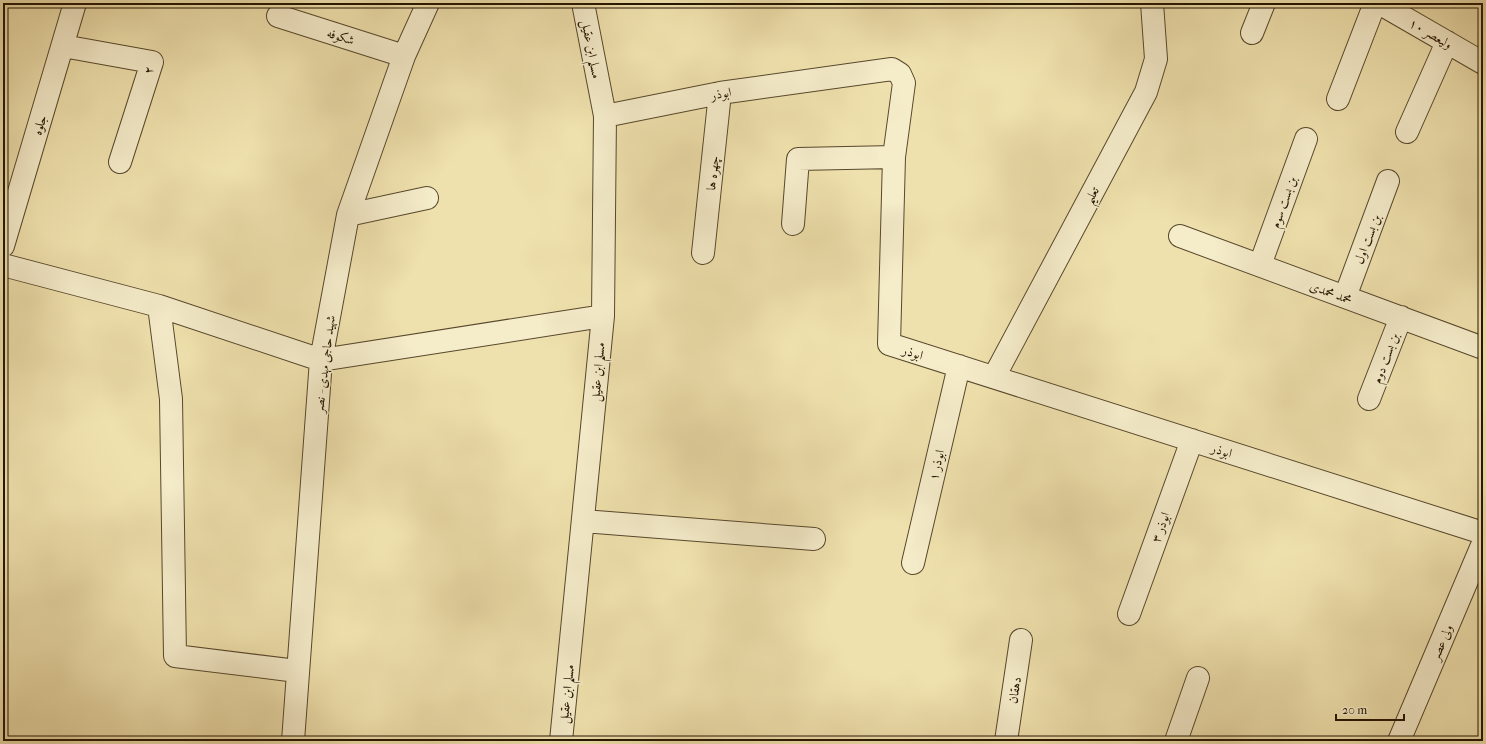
<svg xmlns="http://www.w3.org/2000/svg" width="1486" height="744" viewBox="0 0 1486 744" font-family="'IM FELL French Canon',Amiri,serif">
<style>
.lines{fill:none;stroke-linecap:round;stroke-linejoin:round}
.minor-casing{stroke:#57482c;stroke-width:24}
.minor{stroke:#f5ecca;stroke-width:22}
.labels{text-anchor:middle;stroke-width:3;stroke-linejoin:round;paint-order:stroke}
.street-label{font-size:13px;fill:#241501;stroke:#f5ecca}
</style>
<rect width="100%" height="100%" fill="#efe1ad"/>
<filter id="stains"><feTurbulence type="fractalNoise" baseFrequency=".005" numOctaves="4"/><feColorMatrix values="0 0 0 0 .2 0 0 0 0 .09 0 0 0 0 .02 0 0 0 .5 -.17"/></filter>
<radialGradient id="worn" r=".72"><stop offset=".6" stop-color="#630" stop-opacity="0"/><stop offset="1" stop-color="#630" stop-opacity=".3"/></radialGradient>
<g class="lines">
<defs>
<path id="minor" d="M1379 3 1483 63
M278 16 404 56
M1252 33 1264 3
M63 46 152 62 120 162
M1338 99 1375 3
M605 116 720 93 892 69 900 74 904 83 894 157 889 344 1483 533
M1407 132 1447 42
M348 215 427 198
M793 224 798 159 894 157
M1180 236 1483 348
M3 246 75 3
M703 253 720 93
M3 265 159 306 321 360 603 316
M1260 265 1306 139
M1345 297 1388 181
M159 306 171 399 175 656 297 671
M994 377 1146 92 1156 59 1152 3
M1369 399 1401 317
M583 521 814 539
M913 563 959 366
M1129 614 1192 440
M293 741 321 360 348 215 404 56 428 3
M561 741 603 316 605 116 583 3
M1006 741 1021 640
M1176 741 1198 678
M1399 741 1483 543"/>
</defs>
<use href="#minor" class="minor-casing"/>
<use href="#minor" class="minor"/>
</g>
<g class="labels">
<g class="street-label">
<text transform="translate(1431 33) rotate(30)" y="5">۱۰ ولیعصر</text>
<text transform="translate(341 36) rotate(18)" y="5">شکوفه</text>
<text transform="translate(592 49) rotate(79)" y="5">مسلم ابن عقیل</text>
<text transform="translate(148 70) rotate(-81)" y="5">۲</text>
<text transform="translate(721 93) rotate(-10)" y="5">ابوذر</text>
<text transform="translate(39 125) rotate(-73)" y="5">جلوه</text>
<text transform="translate(712 173) rotate(-84)" y="5">چهره ها</text>
<text transform="translate(1091 195) rotate(-62)" y="5">تعلیم</text>
<text transform="translate(1283 202) rotate(-70)" y="5">بن بست سوم</text>
<text transform="translate(1367 239) rotate(-69)" y="5">بن بست اول</text>
<text transform="translate(1331 292) rotate(20)" y="5">محمد محمدی</text>
<text transform="translate(913 352) rotate(18)" y="5">ابوذر</text>
<text transform="translate(1385 358) rotate(-69)" y="5">بن بست دوم</text>
<text transform="translate(324 364) rotate(-83)" y="5">شهید حاجی مهدی - نصر</text>
<text transform="translate(597 372) rotate(-85)" y="5">مسلم ابن عقیل</text>
<text transform="translate(1222 450) rotate(18)" y="5">ابوذر</text>
<text transform="translate(936 465) rotate(-77)" y="5">ابوذر ۱</text>
<text transform="translate(1160 527) rotate(-70)" y="5">ابوذر ۳</text>
<text transform="translate(1441 642) rotate(-67)" y="5">ولی عصر</text>
<text transform="translate(1014 690) rotate(-81)" y="5">دهقان</text>
<text transform="translate(566 694) rotate(-84)" y="5">مسلم ابن عقیل</text>
</g>
</g>
<rect width="1486" height="744" fill="none" stroke="#efe1ad" stroke-width="16"/>
<rect x="4" y="4" width="1478" height="736" fill="none" stroke="#241501" stroke-width="2"/>
<rect x="8" y="8" width="1470" height="728" fill="none" stroke="#241501"/>
<path d="M1336 714v6h68v-6" fill="none" stroke="#241501" stroke-width="2"/>
<text x="1342" y="714" font-size="12" fill="#241501" stroke="#f5ecca" stroke-width="3" paint-order="stroke">20 m</text>
<rect width="100%" height="100%" filter="url(#stains)"/>
<rect width="100%" height="100%" fill="url(#worn)"/>
</svg>
